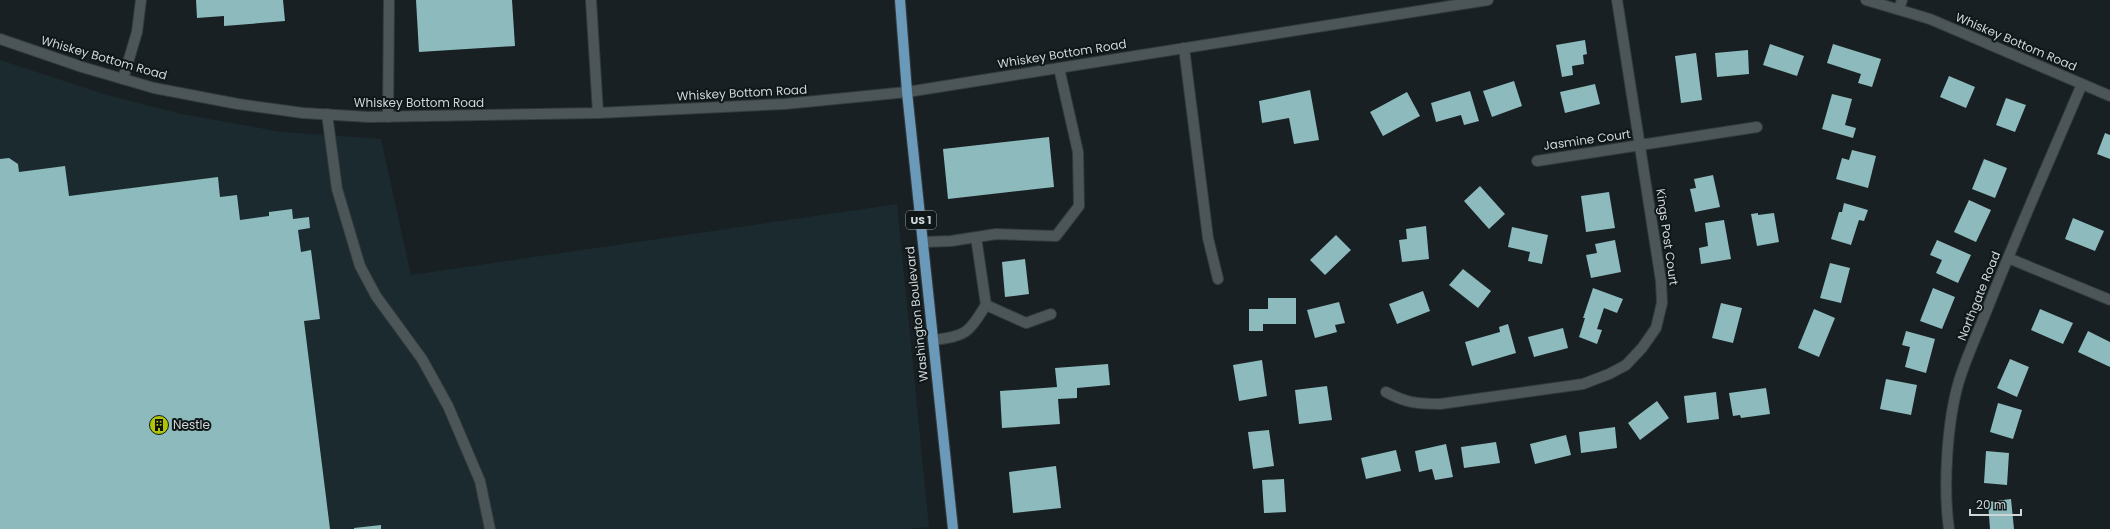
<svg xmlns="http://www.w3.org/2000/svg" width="2110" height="529" viewBox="0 0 2110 529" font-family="Poppins,sans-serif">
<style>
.built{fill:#1a2a2f}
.building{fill:#8dbabc}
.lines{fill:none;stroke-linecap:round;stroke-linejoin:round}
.lane-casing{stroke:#353b3d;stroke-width:12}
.street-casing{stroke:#353b3d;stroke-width:12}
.secondary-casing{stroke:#353b3d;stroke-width:12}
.primary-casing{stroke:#353b3d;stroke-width:12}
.lane{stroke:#4c5659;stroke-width:10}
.street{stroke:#4c5659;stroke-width:10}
.secondary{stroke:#4c5659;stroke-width:10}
.primary{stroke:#6a99b9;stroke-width:10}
.labels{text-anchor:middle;stroke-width:4;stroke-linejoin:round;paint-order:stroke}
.shield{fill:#0f1719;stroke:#969c9e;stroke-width:1}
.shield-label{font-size:11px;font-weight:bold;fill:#d0d5d7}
.street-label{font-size:12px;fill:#d0d5d7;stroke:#0f1719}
.poi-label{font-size:12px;fill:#d0d5d7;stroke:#0f1719;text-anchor:start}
</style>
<rect width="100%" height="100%" fill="#182023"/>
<path class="built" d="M0 60 107 95 182 114 282 132 381 139 411 275 897 204 929 527 909 529H0Z"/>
<path class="building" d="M196 0H283L285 21 224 26V16L197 18Z
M416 0H512L515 46 419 52Z
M1585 40 1587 54 1583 55 1584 64 1572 66 1573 75 1562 77 1556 45Z
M1770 44 1804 56 1797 76 1763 65Z
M1833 44 1881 59 1872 87 1858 83 1861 74 1827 63Z
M1748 50 1749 74 1717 77 1715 53Z
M1696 53 1702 100 1681 103 1675 56Z
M1949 76 1975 87 1966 108 1940 97Z
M1514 81 1522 106 1492 117 1483 91Z
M1595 84 1600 104 1565 113 1560 92Z
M1310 90 1319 140 1294 144 1289 118 1262 123 1259 101Z
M1470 91 1479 121 1464 125 1461 115 1436 122 1431 103Z
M1407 92 1420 116 1383 136 1370 112Z
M1832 94 1852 99 1845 125 1856 128 1853 138 1822 129Z
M2006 98 2026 105 2015 132 1996 125Z
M2105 133 2110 135V159L2097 154Z
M1049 137 1054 187 948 199 943 149Z
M1852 150 1876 156 1868 188 1836 179 1842 158 1849 160Z
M9 158 18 164 19 172 65 166 69 196 218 177 220 197 237 195 240 220 269 216V212L292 209 293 219 309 217 310 228 298 230 301 252 311 250 320 319 304 321 330 529H0V159Z
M1984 159 2007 168 1995 198 1972 189Z
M1713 175 1720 207 1695 212 1690 189 1696 188 1694 179Z
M1480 186 1505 214 1489 229 1464 201Z
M1609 192 1615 228 1586 232 1581 196Z
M1969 200 1991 210 1976 242 1954 232Z
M1844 203 1868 210 1864 221 1859 220 1851 245 1831 239 1839 212H1842Z
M1758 213V215L1774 213 1779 242 1757 246 1751 214Z
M2073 218 2104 231 2095 251 2065 239Z
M1724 220 1731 259 1701 264 1699 248 1708 246 1705 223Z
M1426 226 1429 259 1402 262 1399 240 1407 239 1406 229Z
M1512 227 1548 235 1542 264 1528 261 1530 252 1508 247Z
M1336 235 1351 250 1325 275 1310 260Z
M1615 240 1621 272 1591 278 1586 255 1597 253 1595 244Z
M1937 240 1971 255 1958 283 1936 273 1942 260 1930 255Z
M1025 259 1029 294 1005 297 1002 262Z
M1830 263 1850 268 1841 303 1820 298Z
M1463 269 1491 291 1478 308 1449 285Z
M1593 288 1623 299 1617 313 1604 308 1597 329 1602 330 1597 344 1579 337 1585 318H1583Z
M1933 288 1955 297 1942 329 1920 321Z
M1423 291 1430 311 1397 324 1389 304Z
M1268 298H1296V324H1263V331H1249V309H1268Z
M1339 302 1345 323 1335 325 1337 332 1315 338 1307 310Z
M1721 303 1742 308 1733 343 1712 338Z
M1814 309 1835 318 1819 357 1798 348Z
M2040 309 2073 323 2063 344 2031 330Z
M1508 324 1516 353 1472 366 1465 342 1500 332 1499 327Z
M1563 328 1568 348 1534 357 1528 337Z
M1906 331 1935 339 1926 373 1905 367 1910 347 1902 345Z
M2088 331 2110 342V367L2078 352Z
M2010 359 2029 367 2017 397 1997 388Z
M1262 360 1267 396 1239 401 1233 365Z
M1108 364 1110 385 1077 388V398L1058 399 1060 424 1002 428 1000 391 1057 387 1055 368Z
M1886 379 1917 385 1911 415 1880 409Z
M1327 386 1332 420 1299 424 1295 390Z
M1766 388 1770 414 1741 418 1740 415 1733 416 1729 393Z
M1716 392 1719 419 1687 423 1684 396Z
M1657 401 1669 418 1640 440 1628 423Z
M1998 403 2022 410 2013 439 1990 432Z
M1615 427 1617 448 1581 453 1579 432Z
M1269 430 1274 466 1253 469 1248 432Z
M1566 435 1571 455 1535 464 1530 444Z
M1496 442 1500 463 1464 468 1461 447Z
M1446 444 1453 477 1435 480 1432 469 1419 472 1415 451Z
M1396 450 1401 471 1366 479 1361 458Z
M1986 451 2009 453 2007 485 1984 483Z
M1056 466 1061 508 1013 513 1009 472Z
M1284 479 1286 512 1264 513 1262 480Z
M2011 499 2014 529H1990L1988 502Z
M381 525V529H354V528Z"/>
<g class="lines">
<defs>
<path id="lane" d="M591 0 598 113
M1184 48 1208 238 1218 279
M123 79 137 32 141 0
M327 114 337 189 360 266 376 296 422 359 448 406 480 481 490 529
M388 117 389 0
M923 242 951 241 996 234 1056 236 1079 206 1078 152 1059 68
M986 305 1026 323 1051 314
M933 340C967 336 968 333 986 305L976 237"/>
<path id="street" d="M1899 9 1902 0
M1537 161 1757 127
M2008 258 2110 300
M1386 392C1406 403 1418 404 1440 404L1583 384 1609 374 1626 365 1642 348 1656 328 1662 303 1661 281 1617 0
M1949 529C1943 488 1947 421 1959 381 1967 355 1980 328 1990 302 2019 229 2051 157 2082 84"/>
<path id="secondary" d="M1866 0 1930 19 2110 96
M0 39 82 67 154 88 238 104 303 113 369 117 598 113 785 104 907 92 1488 0"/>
<path id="primary" d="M900 0 907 92 953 529"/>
</defs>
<use href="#lane" class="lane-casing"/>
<use href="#street" class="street-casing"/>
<use href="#secondary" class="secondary-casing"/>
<use href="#primary" class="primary-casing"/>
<use href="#lane" class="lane"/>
<use href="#street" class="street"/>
<use href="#secondary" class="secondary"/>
<use href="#primary" class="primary"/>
</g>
<defs>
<symbol id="building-disc" viewBox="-11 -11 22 22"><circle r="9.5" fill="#b0c503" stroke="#0f1719"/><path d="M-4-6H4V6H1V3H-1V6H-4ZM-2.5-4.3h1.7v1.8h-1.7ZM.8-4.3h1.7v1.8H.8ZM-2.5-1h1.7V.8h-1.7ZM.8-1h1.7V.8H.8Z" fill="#111"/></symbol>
</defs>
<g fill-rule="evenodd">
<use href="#building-disc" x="148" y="414" width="22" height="22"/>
</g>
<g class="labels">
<rect class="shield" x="906" y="211" width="30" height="18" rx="3"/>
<g class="shield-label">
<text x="921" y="224">US 1</text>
</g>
<g class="street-label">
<text transform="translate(2016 42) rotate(23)" y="4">Whiskey Bottom Road</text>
<text transform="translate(1062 54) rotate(-9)" y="4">Whiskey Bottom Road</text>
<text transform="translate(104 58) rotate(16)" y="4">Whiskey Bottom Road</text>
<text transform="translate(742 93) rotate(-3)" y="4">Whiskey Bottom Road</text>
<text x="419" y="107">Whiskey Bottom Road</text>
<text transform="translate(1587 140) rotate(-8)" y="4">Jasmine Court</text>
<text transform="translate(1667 237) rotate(82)" y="4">Kings Post Court</text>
<text transform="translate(1979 296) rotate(-68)" y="4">Northgate Road</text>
<text transform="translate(917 314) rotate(-96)" y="4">Washington Boulevard</text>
</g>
<g class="poi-label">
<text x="173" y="429">Nestle</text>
</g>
</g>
<path d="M1970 509v6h51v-6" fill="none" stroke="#d0d5d7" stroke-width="2"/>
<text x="1976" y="509" font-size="12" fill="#d0d5d7" stroke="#0f1719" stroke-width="3" paint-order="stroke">20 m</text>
</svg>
